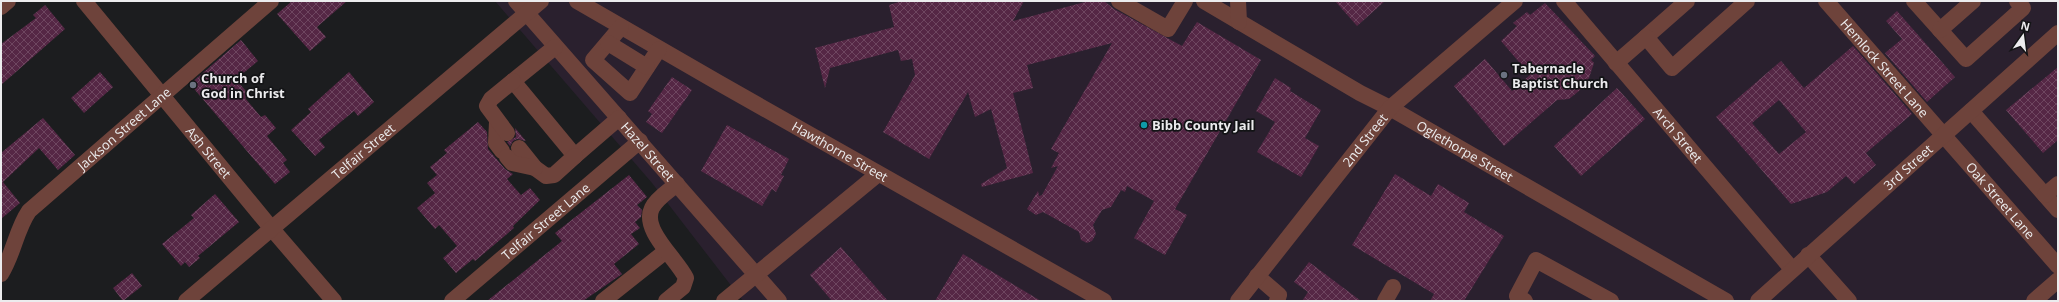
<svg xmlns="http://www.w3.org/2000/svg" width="2059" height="302" viewBox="0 0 2059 302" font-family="'Open Sans',sans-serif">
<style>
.commercial{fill:#2a202e}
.building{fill:url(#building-cross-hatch);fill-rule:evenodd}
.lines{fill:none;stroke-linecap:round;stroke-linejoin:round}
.minor{stroke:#6e433b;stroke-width:16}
.worship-dot{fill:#6b7280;stroke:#131416;stroke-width:1.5}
.culture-dot{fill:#0f9aa8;stroke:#131416;stroke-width:1.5}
.labels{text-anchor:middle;stroke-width:3.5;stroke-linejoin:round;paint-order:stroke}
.poi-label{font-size:13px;font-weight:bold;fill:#ececee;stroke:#131416;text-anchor:start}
.street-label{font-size:13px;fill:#ececee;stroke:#131416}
</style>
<defs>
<pattern id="building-cross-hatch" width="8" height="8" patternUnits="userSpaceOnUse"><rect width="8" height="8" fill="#552745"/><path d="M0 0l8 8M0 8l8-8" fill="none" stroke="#6e4660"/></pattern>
</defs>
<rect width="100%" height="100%" fill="#1c1d1f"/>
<path class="commercial" d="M495 1H2058V301H743L652 183Z"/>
<path class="building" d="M292 1H347L317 27 326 37 310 51 277 14Z
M902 1H1024L1013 21 1089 1H1104L1114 9 1182 46 1197 22 1261 60 1175 209 1187 215 1165 255 1134 238 1154 201 1127 186 1125 192 1121 190 1111 207 1102 210 1093 225 1096 234 1092 241 1087 243 1081 240 1079 232 1043 212 1036 215 1027 209 1038 191 1039 196 1042 195 1058 166 1051 168 1059 153 1051 149 1112 43 1027 65 1033 88 1013 93 1033 173 982 187 981 184 1007 168 991 109 975 117 968 92 929 159 883 132 915 75 912 59 901 61 898 50 830 68 825 88 815 48 894 27 889 5Z
M1335 1H1385L1357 26Z
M1545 3 1595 56 1591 60 1594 63 1589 78 1579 91 1569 99 1557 100 1504 146 1454 86 1485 59 1512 91 1530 75 1501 41 1517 26 1513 23 1527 12 1530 15Z
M45 5 65 29 1 85V44L36 18 33 15Z
M1897 11 1955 77 1927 102 1885 53 1902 39 1886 21Z
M241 40 258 61 236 79 249 95 245 98 261 117 265 115 276 128 267 136 287 160 283 163 290 172 275 184 190 84Z
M1853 46 1912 114 1866 153 1876 165 1854 184 1846 176 1827 192 1791 204 1716 117 1781 61 1804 88ZM1779 100 1806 132 1779 154 1752 123Z
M2058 67V140L2043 153 2006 110Z
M100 72 113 87 84 113 71 98Z
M349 72 374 102 358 116 354 111 319 140 325 147 315 156 291 130 311 112 308 109Z
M672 77 692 90 662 133 646 122 652 114 648 111Z
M1275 78 1291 88 1290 91 1321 110 1305 138 1319 146 1301 177 1257 152 1275 122 1256 111Z
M1617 88 1645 119 1581 176 1554 146Z
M43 118 75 155 58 170 39 148 3 182 20 203 1 219V153Z
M478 122 487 132 488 149 505 169 513 174 507 179 521 195 530 188 540 200 513 226 514 228 475 261 473 259 456 273 443 258 457 246 439 225 435 229 417 208 435 193 427 183 437 175 430 167 447 153 444 150Z
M727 125 789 159 781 175 784 176 776 192 772 189 762 206 701 171Z
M515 128 526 141 517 139 513 141 510 146 507 142 516 137Z
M1395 174 1431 196 1438 184 1469 203 1464 212 1504 236 1464 301H1430L1434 294 1352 245Z
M629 175 647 197 637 205 642 210 641 217 635 222 640 228 631 234 639 244 614 264 622 274 583 301H487L562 241 555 233Z
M215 194 239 222 198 256 200 258 189 267 185 262 181 266 162 244 194 218 191 215Z
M841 247 845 252 888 301H832L810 275Z
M963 254 1041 301H935Z
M1309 262 1361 301H1302L1308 292 1294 282Z
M132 273 142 286 123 301 113 288Z"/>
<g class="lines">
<g class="minor">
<path id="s1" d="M84 1 272 229 334 301"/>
<path id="s2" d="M516 1 779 301"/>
<path id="s3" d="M577 1 719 83 1104 301"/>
<path d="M1119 1 1168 29 1185 1"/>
<path id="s4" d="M1204 1 1360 93 1390 108 1726 301"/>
<path d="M1238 1 1239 22"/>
<path id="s5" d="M1564 1 1792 269"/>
<path id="s6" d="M1826 1 2058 266"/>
<path d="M1914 1 1966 59 2023 8 2017 1"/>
<path d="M1 7 8 1"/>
<path d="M621 27 593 60 630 93 659 49"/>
<path d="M1940 30 1973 1"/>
<path d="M1646 37 1687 1"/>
<path d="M608 43 647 67"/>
<path d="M555 47 513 81 575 156 619 118"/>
<path d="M1616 63 1646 37 1672 68 1747 1"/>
<path d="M1971 111 2058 210"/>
<path d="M497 122 496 143 502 151"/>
<path d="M507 133 487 106 491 99 513 81"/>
<path d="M519 148 535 168 546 176 554 175 575 156"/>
<path d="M507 157 512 163 535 168"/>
<path d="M2045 195 2058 184"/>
<path d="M1808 255 1849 301"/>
<path id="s7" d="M1 274C14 253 16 230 29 211L271 1"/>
<path d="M1257 276 1279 295 1277 301"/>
<path id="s8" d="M186 301 541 1"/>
<path id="s9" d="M452 301 640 141"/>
<path d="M603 301 666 251"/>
<path d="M666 301 683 287 686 278C677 259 641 230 652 208 657 198 669 191 677 184"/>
<path d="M724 301 878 174"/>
<path id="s10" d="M1238 301 1390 108 1515 1"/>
<path d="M1385 301 1393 287"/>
<path d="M1525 301 1517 296 1536 260 1611 301"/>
<path id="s11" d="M1758 301 2058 33"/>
<path d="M2034 301 2058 280"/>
</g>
</g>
<g class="worship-dot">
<circle cx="1504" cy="75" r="4"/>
<circle cx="193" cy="85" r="4"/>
</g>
<circle class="culture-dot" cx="1144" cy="125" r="4"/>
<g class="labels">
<g class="poi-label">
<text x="1512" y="73">Tabernacle<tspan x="1512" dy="15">Baptist Church</tspan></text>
<text x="201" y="83">Church of<tspan x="201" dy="15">God in Christ</tspan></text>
<text x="1152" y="130">Bibb County Jail</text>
</g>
<g class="street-label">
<text dy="5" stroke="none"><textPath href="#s6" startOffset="89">Hemlock Street Lane</textPath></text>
<text dy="5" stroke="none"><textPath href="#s7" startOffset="195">Jackson Street Lane</textPath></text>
<text dy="5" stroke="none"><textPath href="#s5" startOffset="176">Arch Street</textPath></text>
<text dy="5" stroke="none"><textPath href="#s10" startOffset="205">2nd Street</textPath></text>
<text dy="5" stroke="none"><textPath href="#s8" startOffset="232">Telfair Street</textPath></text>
<text dy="5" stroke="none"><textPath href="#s2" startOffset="200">Hazel Street</textPath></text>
<text dy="5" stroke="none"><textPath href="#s4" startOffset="301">Oglethorpe Street</textPath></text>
<text dy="5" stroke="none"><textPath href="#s1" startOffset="196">Ash Street</textPath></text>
<text dy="5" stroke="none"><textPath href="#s3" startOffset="303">Hawthorne Street</textPath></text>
<text dy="5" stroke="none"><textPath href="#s11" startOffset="201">3rd Street</textPath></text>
<text dy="5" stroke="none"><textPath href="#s6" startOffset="265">Oak Street Lane</textPath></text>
<text dy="5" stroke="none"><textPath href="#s9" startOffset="123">Telfair Street Lane</textPath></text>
</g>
</g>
<rect width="2059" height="302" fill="none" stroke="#ececee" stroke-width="4"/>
<g transform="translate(2023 36) rotate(14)" stroke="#131416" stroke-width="3" paint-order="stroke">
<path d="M0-3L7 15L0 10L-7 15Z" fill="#ececee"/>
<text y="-6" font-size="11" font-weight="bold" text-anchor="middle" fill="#ececee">N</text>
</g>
</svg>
